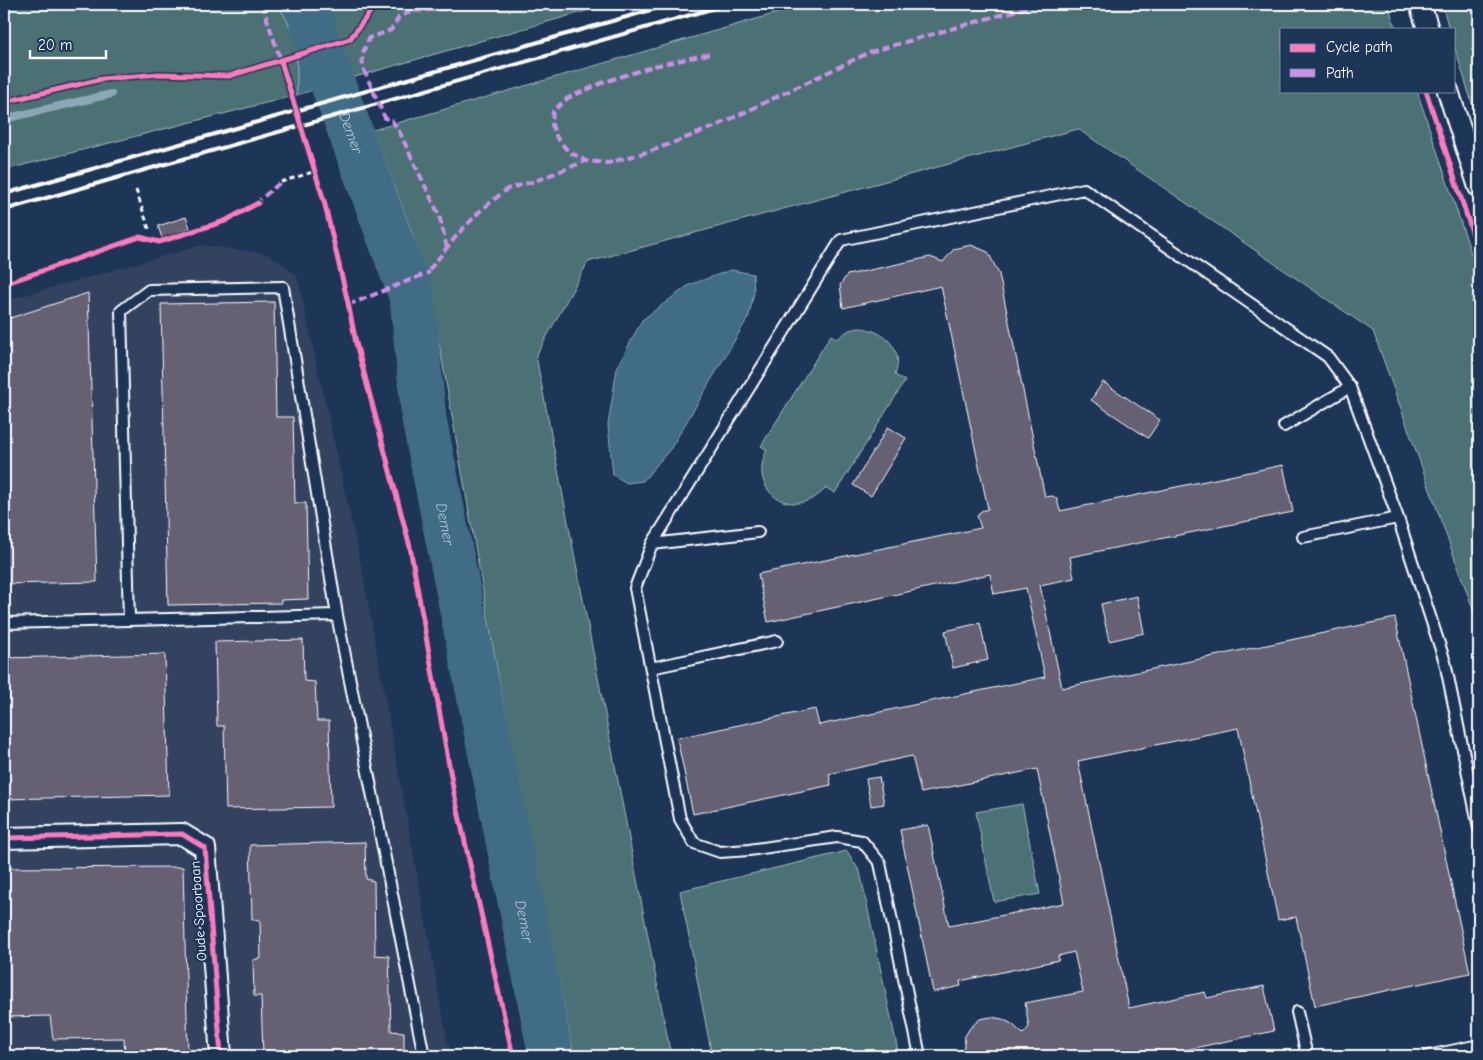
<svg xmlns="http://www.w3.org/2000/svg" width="1483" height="1060" viewBox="0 0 1483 1060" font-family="'Comic Neue',sans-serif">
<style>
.built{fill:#33425f}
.green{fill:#4b7174;stroke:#a5b8ba}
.water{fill:#406c86;stroke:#8ca7b6}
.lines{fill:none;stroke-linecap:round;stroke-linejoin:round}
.stream{stroke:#8ca7b6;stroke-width:8}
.river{stroke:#406c86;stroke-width:45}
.building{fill:#656072;stroke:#fff}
.service-casing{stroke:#fff;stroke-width:14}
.minor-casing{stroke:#fff;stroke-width:24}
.path{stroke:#fff;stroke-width:3;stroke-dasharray:5 4;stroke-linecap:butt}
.service{stroke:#1d3557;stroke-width:10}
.minor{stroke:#1d3557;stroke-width:20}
.rail{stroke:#fff;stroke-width:4}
.quiet{stroke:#ce8fe9;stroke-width:4;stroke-dasharray:8 4;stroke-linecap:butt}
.cycleway-casing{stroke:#1d3557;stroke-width:8}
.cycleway{stroke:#fd7abc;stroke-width:5}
.labels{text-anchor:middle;stroke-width:4.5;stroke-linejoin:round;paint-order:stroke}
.street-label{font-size:14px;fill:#fff;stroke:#1d3557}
.water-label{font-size:15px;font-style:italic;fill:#b3c4cf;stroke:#1d3557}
</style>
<rect width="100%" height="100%" fill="#1d3557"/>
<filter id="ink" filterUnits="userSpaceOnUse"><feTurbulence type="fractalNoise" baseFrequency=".02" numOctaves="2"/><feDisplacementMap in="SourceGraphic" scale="10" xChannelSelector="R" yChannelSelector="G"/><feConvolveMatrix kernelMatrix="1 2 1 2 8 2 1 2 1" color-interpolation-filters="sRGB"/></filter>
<g filter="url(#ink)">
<path class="built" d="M202 245 268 254 297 275 361 564 450 1056H4V301Z"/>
<path class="green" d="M4 4H278L297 39V95L4 170Z
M328 4H610L348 79 328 25Z
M808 4H1388L1396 29H1282V91H1417L1479 277V626L1373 331 1078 129 588 262 536 356 671 1056H574L519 793 439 343 412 233 373 130Z
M1442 4H1479V126L1454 45V29H1449Z
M860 328C884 330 905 349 895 375L905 381 835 493 826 488C794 523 746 492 767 450L761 446 831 335 837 339 849 330Z
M1022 804 1040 894 994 902 976 812Z
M847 851 860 872 899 1056H712L680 891Z"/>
<path class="water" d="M278 4H328V25L348 79 297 95V39Z
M731 270 753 274 754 292 749 316 671 448 643 481 627 483 613 475 608 425 617 368 642 320 689 285Z"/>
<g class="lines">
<path class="stream" d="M4 119 111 94"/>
<path class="river" id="s1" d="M308 4 315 36 412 298 424 419 551 1056"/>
</g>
<path class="building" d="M186 217 190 228 162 238 158 226Z
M971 245 988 252 999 274 1045 497 1053 496 1057 499 1060 511 1283 465 1293 512 1070 557 1074 578 1040 585 1062 688 1395 618 1470 973 1315 1006 1296 917 1278 920 1238 728 1078 761 1129 1008 1205 992 1207 998 1264 986 1274 1031 1185 1050 1186 1053 1175 1056H957L963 1054 965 1036 970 1028 980 1019 991 1017 1002 1019 1012 1024 1023 1034 1029 1027 1025 1003 1083 992 1074 952 1058 956 1059 960 960 981 961 986 933 992 900 830 928 825 949 926 1064 903 1037 769 921 793 912 756 829 774 831 785 693 814 677 738 815 709 819 725 1045 677 1026 588 994 594 990 574 768 622 758 574 981 528 977 516 981 511 988 509 941 286 843 308 840 285 847 275 930 257 943 262 954 249Z
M88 293 97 582 4 584V320Z
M274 302 276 417H293L295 503H306L308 599 281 600V603L168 605 161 304Z
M1103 382 1160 420 1148 438 1091 400Z
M888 427 906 438 871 496 853 485Z
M1137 596 1144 633 1109 641 1101 604Z
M980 623 988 660 953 668 945 631Z
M303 640 304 681 315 682 317 721H329L331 807 226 809 224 726H217L215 642Z
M165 654 169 795 4 799V658Z
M879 777 884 804 871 806 866 779Z
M365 842 366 879 374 881 375 955 389 956 391 1031 404 1032V1056H263L261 996H254L253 960 261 958 260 920 252 919 250 845Z
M183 867 188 1056H125L124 1038 53 1039 50 1016 4 1017V868Z"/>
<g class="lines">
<defs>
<path id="service" d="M1284 426 1350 387
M1303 537 1398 518
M652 544 758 532
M129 620 121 311 149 290 283 287 337 615 424 1056
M4 623 337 615
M651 668 777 641
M1297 1012 1307 1056
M920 1056 880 863 862 841 837 837 749 850 720 852 694 843 680 819 635 588 652 544 841 240 1084 189 1328 357 1350 387 1398 518 1445 662 1479 828
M1428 1056 1479 1045"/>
<path id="minor" d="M1420 4 1428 29
M1448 91 1479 187
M4 838 182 834 205 848 221 1056"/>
</defs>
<use href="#service" class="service-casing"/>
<use href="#minor" class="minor-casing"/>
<path class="path" d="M281 182 316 171
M136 190 149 229"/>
<use href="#service" class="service"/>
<use href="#minor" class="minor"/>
<path class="rail" d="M4 194 672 4
M4 210 729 4"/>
<path class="quiet" d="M262 4 282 64
M709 54 654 66 604 82 568 98 553 111 552 125 557 138 568 151 586 161 608 163 654 150 714 127 870 52 1039 4
M255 204 281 182
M447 248 439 215 398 129 392 121 385 118 363 68 362 55 369 38 391 30 399 17 413 11 445 9 451 4
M429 270 458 234 480 211 507 189 535 181 586 161
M348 305 430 272"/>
<defs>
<path id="cycleway" d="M281 61 324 201 348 303 356 343 410 547 454 793 513 1056
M1426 91 1479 253
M4 102 102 79 159 74 229 76 350 39 376 4
M4 284 140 237 159 242 225 221 258 203
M4 838 182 834 205 848 221 1056"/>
</defs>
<use href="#cycleway" class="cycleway-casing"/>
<use href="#cycleway" class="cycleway"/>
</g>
</g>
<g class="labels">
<g class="street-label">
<text transform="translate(198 911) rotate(-94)" y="5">Oude Spoorbaan</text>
</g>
<g class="water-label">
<text dy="5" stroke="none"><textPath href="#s1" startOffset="136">Demer</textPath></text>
<text dy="5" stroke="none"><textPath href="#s1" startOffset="541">Demer</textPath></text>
<text dy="5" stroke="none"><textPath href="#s1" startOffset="946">Demer</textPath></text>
</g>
</g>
<rect width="1483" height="1060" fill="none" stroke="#1d3557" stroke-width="20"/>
<rect x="10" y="10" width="1463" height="1040" fill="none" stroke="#fff" stroke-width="2" filter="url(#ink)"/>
<rect x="1280" y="28" width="175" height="65" fill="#1d3557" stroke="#77869a"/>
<rect x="1290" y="44" width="25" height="8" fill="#fd7abc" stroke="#77869a"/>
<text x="1326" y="52" font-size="15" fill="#ffffff">Cycle path</text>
<rect x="1290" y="69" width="25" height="8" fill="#ce8fe9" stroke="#77869a"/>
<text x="1326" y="78" font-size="15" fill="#ffffff">Path</text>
<path d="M30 50v8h76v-8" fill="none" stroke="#ffffff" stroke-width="2.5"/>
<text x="38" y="50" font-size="15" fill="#ffffff" stroke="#1d3557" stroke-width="4" paint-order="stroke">20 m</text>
</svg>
